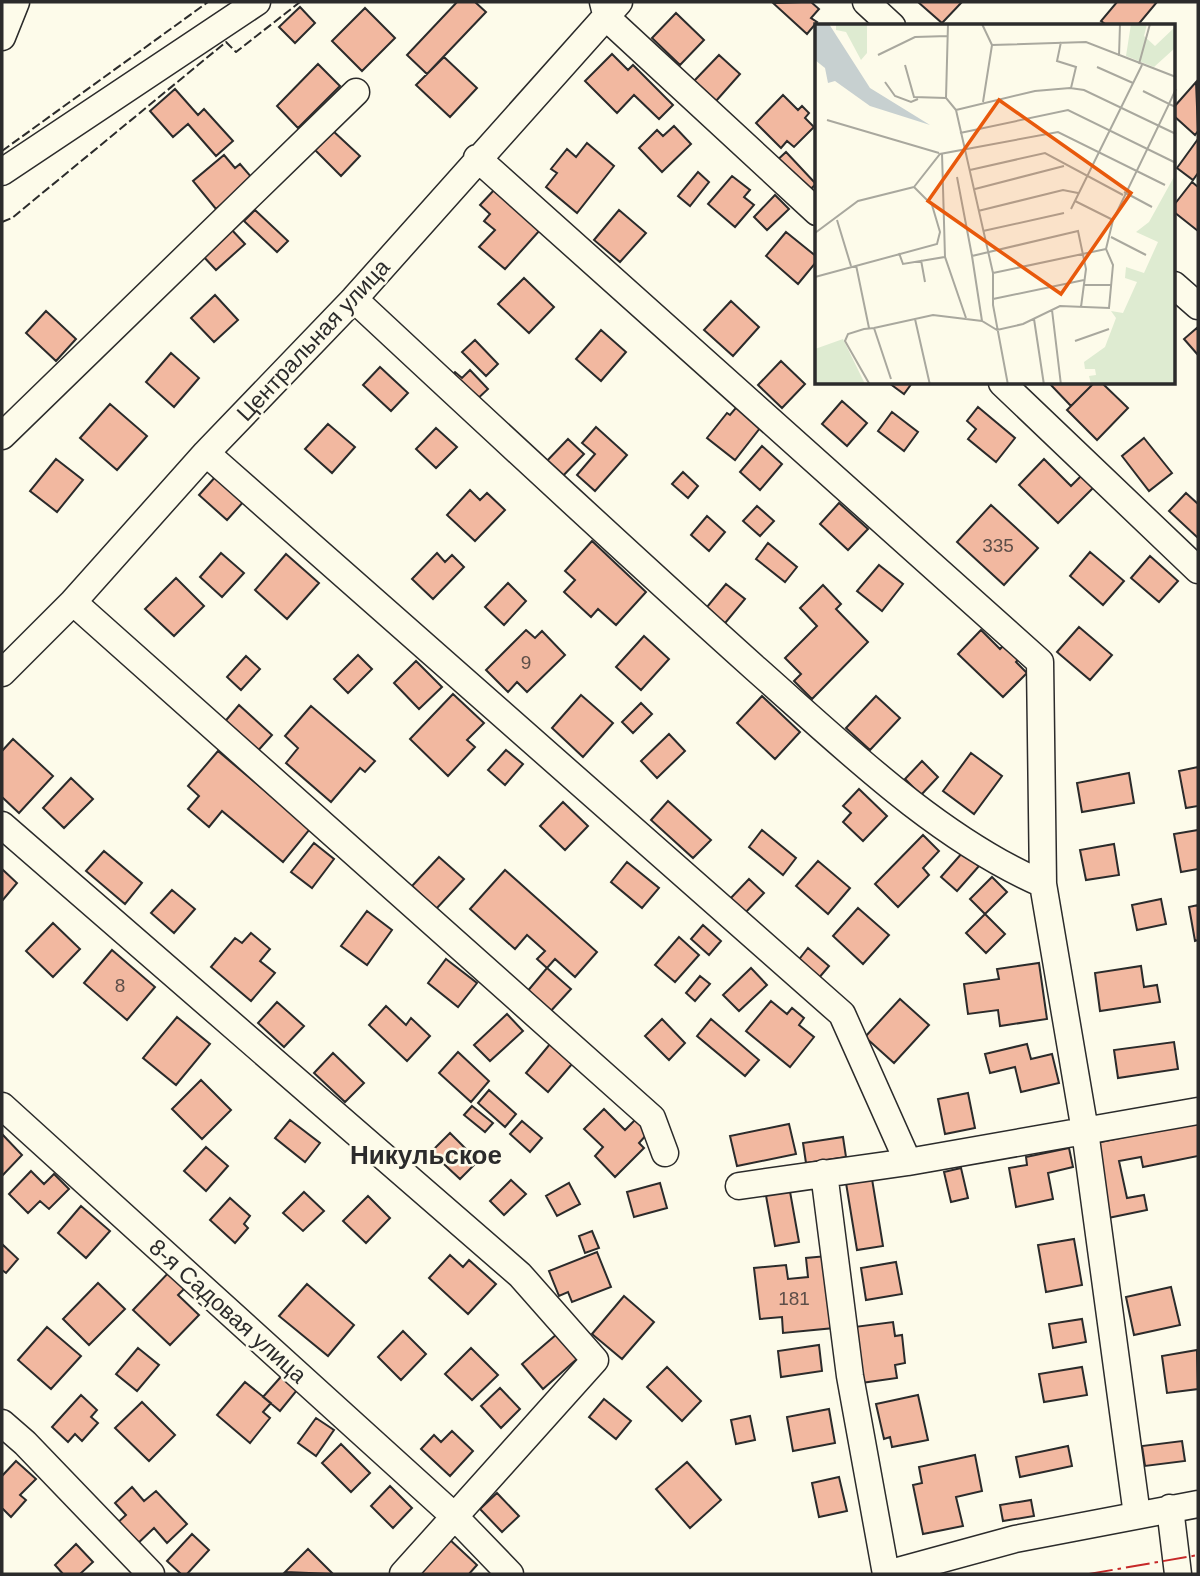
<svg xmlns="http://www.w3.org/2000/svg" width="1200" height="1576" viewBox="0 0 1200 1576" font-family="Helvetica,sans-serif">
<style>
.building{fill:#f2b8a0;stroke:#2b2b2b;stroke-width:2}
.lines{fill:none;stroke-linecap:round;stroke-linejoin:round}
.minor-casing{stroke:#2b2b2b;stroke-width:29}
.minor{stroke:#fdfbea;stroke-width:26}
.fence{stroke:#2b2b2b;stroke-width:2;stroke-dasharray:9 3.5;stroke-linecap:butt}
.power{stroke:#c62828;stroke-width:2;stroke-dasharray:24 5 3.5 5;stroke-linecap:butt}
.labels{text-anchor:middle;stroke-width:5;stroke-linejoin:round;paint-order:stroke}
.number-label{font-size:19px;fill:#5d4e48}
.street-label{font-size:23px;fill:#2b2b2b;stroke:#fdfbea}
.quarter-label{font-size:26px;font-weight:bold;fill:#2b2b2b;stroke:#fdfbea}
.inset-road{fill:none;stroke:#a9a89e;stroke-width:2}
.view{fill:#e8590c;fill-opacity:0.15;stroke:#e8590c;stroke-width:3.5}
.inset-edge{fill:none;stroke:#2b2b2b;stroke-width:3.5}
</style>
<rect width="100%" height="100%" fill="#fdfbea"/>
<path class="building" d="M457 2H475L486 12 427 74 407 55Z
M811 2 819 9 811 18 817 22 807 34 773 3Z
M918 2H962L942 23Z
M1117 2H1157L1137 26H1108L1101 21Z
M300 7 315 23 295 43 279 27Z
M365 8 395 38 362 71 332 41Z
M676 13 704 40 680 65 652 38Z
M612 54 628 70 633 65 673 105 659 119 634 95 617 113 585 81Z
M719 55 740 74 716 101 694 81Z
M444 57 477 88 450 117 416 85Z
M318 64 340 86 298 128 277 106Z
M1196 82 1198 131 1195 135 1174 116V107Z
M175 89 198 115 204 109 233 141 216 156 188 124 173 137 150 111Z
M783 95 798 110 802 106 809 113 805 118 814 127 794 147 787 141 781 148 756 123Z
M674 126 691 144 662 172 639 148 657 130 663 136Z
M332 130 360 156 341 176 314 149Z
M1198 139V173L1193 180 1177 168Z
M587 143 614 166 577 213 546 187 557 173 551 169 567 149 576 157Z
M786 152 816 184 802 197 772 165Z
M224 155 235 168 240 164 253 179 216 209 193 181Z
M698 172 709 182 690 206 678 196Z
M732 176 750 190 744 197 754 205 735 227 708 204Z
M1192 182 1198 187V231L1174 212V205Z
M495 189 540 230 505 269 479 247 495 230 484 221 490 214 480 205Z
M775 195 789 209 767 230 754 217Z
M255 210 288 241 277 252 244 221Z
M619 210 646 233 620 262 594 240Z
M231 229 245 244 216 270 202 255Z
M786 232 817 257V261L798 284 766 256Z
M524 278 554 307 529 333 498 304Z
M215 295 238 320 214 342 191 318Z
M731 301 759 327 733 356 704 330Z
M46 311 76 339 56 361 26 333Z
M1198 327V355L1184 339Z
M601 330 626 352 601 381 576 359Z
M475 340 498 364 486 376 462 352Z
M171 353 199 378 174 407 146 382Z
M781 361 805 384 782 408 758 385Z
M380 367 408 393 391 411 363 385Z
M470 370 488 389 474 402 450 377 455 372 462 378Z
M889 383H912L904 394Z
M1049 383H1094L1071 406Z
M1094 383H1102L1128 408 1097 440 1067 410Z
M842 401 867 423 847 446 822 424Z
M740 403 760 428 735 460 707 438 727 413 730 415Z
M110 404 147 436 117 470 80 438Z
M978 407 1015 438 996 462 968 439 976 429 967 421Z
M892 412 918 432 904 451 878 431Z
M328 424 355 447 332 473 305 449Z
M596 427 627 455 595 491 577 475 595 454 582 443Z
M436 428 457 447 436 468 416 449Z
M1144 438 1172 473 1149 491 1122 456Z
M568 439 584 454 559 480 543 465Z
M762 446 782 464 760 490 740 472Z
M56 459 83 480 57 512 30 491Z
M1044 459 1071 486 1082 475 1094 487 1058 523 1019 485Z
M683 472 698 486 688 498 672 484Z
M217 475 245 500 227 520 199 495Z
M470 490 480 500 487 493 505 510 475 541 447 515Z
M1186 493 1198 504V538L1169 511Z
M839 503 868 529 848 550 820 524Z
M991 505 1038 548 1004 585 957 542Z
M757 506 774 521 760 536 743 521Z
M707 516 725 532 709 551 691 535Z
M592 541 646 592 616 625 598 609 591 617 564 592 575 580 565 571Z
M768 543 797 567 785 582 756 559Z
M1090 552 1124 581 1103 605 1070 576Z
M221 553 244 573 222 597 200 577Z
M437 553 445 562 452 555 464 567 433 599 412 579Z
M286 554 319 583 287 619 255 590Z
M1150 556 1178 581 1159 602 1131 578Z
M879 565 903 584 882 611 857 591Z
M176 578 204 606 174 636 145 609Z
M508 583 526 601 504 625 485 607Z
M726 584 745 599 721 628 702 613Z
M823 585 841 604 836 609 868 642 812 699 794 681 801 674 785 658 817 626 800 608Z
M1079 627 1112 655 1090 680 1057 652Z
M526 630 535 638 542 631 565 655 527 692 517 682 508 692 486 670Z
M981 630 1000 649 1007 642 1021 656 1016 662 1027 673 1003 697 958 654Z
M644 636 669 659 641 690 616 667Z
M358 655 372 669 348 693 334 679Z
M246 656 260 669 241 690 227 677Z
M416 661 442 687 419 709 394 683Z
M453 694 484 723 467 740 475 747 448 776 410 739Z
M581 695 613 723 583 757 552 728Z
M762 696 800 732 775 759 737 723Z
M876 696 900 718 870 750 846 728Z
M641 703 652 714 633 733 622 722Z
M239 705 272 735 255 754 222 725Z
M311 706 375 761 365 772 360 768 331 802 286 763 298 748 285 736Z
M669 734 685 751 657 778 641 761Z
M13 739 53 776 19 813 2 797V751Z
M506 750 523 764 505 785 488 770Z
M218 751 310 829 283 862 222 811 209 827 188 809 199 796 188 786Z
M971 753 1002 776 974 814 943 791Z
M922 761 938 777 921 795 905 779Z
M1198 767V806L1186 808 1179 771Z
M1129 773 1134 803 1082 812 1077 783Z
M71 778 93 799 64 828 43 808Z
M859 789 887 816 863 841 843 822 851 813 843 806Z
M668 801 711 840 693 858 651 820Z
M563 802 588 826 565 850 540 826Z
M762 830 796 858 783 875 749 847Z
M1198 830V869L1181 872 1174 834Z
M923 835 939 851 923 868 929 875 898 907 875 884Z
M314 843 334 859 312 888 291 872Z
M1114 844 1119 875 1086 880 1080 850Z
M104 851 142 883 125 904 86 871Z
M963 852 979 866 957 891 941 877Z
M439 857 464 879 436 909 412 886Z
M818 861 850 888 828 914 796 886Z
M627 862 659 888 642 908 611 882Z
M2 869 17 883 2 901Z
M505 870 597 952 575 977 555 959 547 968 537 959 545 951 527 935 515 949 470 909Z
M992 877 1007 892 985 914 970 899Z
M749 879 764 893 743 915 728 901Z
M172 890 195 909 174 933 151 913Z
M1161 899 1166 924 1137 930 1132 905Z
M1198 905V940L1195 941 1189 907Z
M858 908 889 935 863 964 833 936Z
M367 911 392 930 367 965 341 946Z
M985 914 1005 934 986 953 966 933Z
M53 923 80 949 53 977 26 951Z
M703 925 721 941 709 955 691 939Z
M251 933 270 949 260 961 275 973 251 1001 211 967 235 938 242 943Z
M679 937 699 955 675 982 655 965Z
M808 948 829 966 818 979 797 962Z
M112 950 155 987 127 1020 84 983Z
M446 959 477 983 458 1007 428 983Z
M1039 963 1047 1019 1000 1026 998 1010 968 1014 964 984 999 979 997 969Z
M1141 966 1144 987 1157 985 1160 1002 1100 1011 1095 973Z
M547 968 571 989 549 1013 526 993Z
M751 968 767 985 739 1011 723 995Z
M700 976 710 984 695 1001 686 993Z
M900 999 929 1025 894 1063 865 1037Z
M771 1001 787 1014 792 1008 804 1018 799 1025 814 1037 790 1067 746 1031Z
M277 1002 304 1026 284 1047 258 1023Z
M386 1006 406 1025 411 1018 430 1036 407 1061 369 1025Z
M507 1014 523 1031 490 1061 474 1045Z
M177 1017 210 1044 176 1085 143 1058Z
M662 1019 685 1043 669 1060 645 1036Z
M711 1019 759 1060 745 1076 697 1036Z
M1174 1042 1178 1069 1118 1078 1114 1050Z
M550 1044 572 1064 548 1092 526 1073Z
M1027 1044 1031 1059 1052 1054 1059 1083 1021 1092 1015 1067 990 1073 985 1054Z
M458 1052 489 1081 471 1102 439 1073Z
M333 1053 364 1083 345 1102 314 1073Z
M201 1080 231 1110 202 1139 172 1109Z
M489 1090 516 1114 505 1127 478 1103Z
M968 1093 975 1128 945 1134 938 1099Z
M472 1106 493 1123 485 1132 464 1115Z
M604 1109 625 1130 635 1120 648 1133 639 1143 644 1148 615 1177 595 1156 603 1147 584 1129Z
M290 1120 320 1143 305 1162 275 1138Z
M522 1121 542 1138 530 1152 510 1134Z
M1198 1121V1156L1143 1167 1141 1157 1119 1161 1127 1198 1144 1195 1147 1210 1108 1218 1092 1144Z
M789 1124 796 1154 737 1166 730 1136Z
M450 1133 478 1161 460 1179 431 1152Z
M2 1134 22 1155 2 1176Z
M843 1137 846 1157 806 1163 803 1143Z
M206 1147 228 1166 206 1191 184 1171Z
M1069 1148 1073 1167 1048 1173 1053 1199 1016 1207 1009 1168 1027 1165 1026 1157Z
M961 1168 968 1198 951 1202 944 1172Z
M31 1171 44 1184 54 1174 69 1189 49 1209 40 1201 28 1213 9 1194Z
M872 1179 883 1246 857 1250 846 1183Z
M511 1180 526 1194 504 1215 490 1201Z
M569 1183 580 1204 557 1216 546 1196Z
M660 1183 667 1208 634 1217 627 1192Z
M789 1186 799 1242 775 1246 765 1190Z
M304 1192 324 1211 303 1231 283 1213Z
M368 1196 390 1218 366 1243 343 1221Z
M230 1198 250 1216 244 1224 248 1228 235 1243 210 1220Z
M81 1206 110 1231 86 1258 58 1233Z
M592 1231 599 1248 585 1253 579 1236Z
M1074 1239 1082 1285 1046 1292 1038 1245Z
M2 1244 18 1259 6 1273 2 1270Z
M597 1252 611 1287 572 1302 568 1292 559 1296 549 1271Z
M450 1255 463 1267 469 1260 496 1284 468 1314 429 1278Z
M827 1256 834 1328 783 1333 782 1317 760 1319 754 1268 786 1265 788 1279 808 1277 806 1258Z
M896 1262 902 1294 866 1300 861 1268Z
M172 1269 188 1285 178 1295 199 1315 170 1345 133 1310Z
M98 1283 125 1309 89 1345 63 1319Z
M307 1284 354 1325 328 1356 279 1316Z
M1171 1287 1180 1325 1134 1335 1126 1297Z
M624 1296 654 1322 622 1359 592 1334Z
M1082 1319 1086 1342 1053 1348 1049 1324Z
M893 1322 895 1336 902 1335 905 1363 895 1365 897 1378 861 1383 854 1327Z
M47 1327 81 1356 51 1389 18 1360Z
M403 1331 426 1354 401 1380 378 1357Z
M557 1334 578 1358 543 1389 522 1364Z
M819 1345 822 1371 781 1377 778 1351Z
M138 1348 159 1365 137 1391 116 1374Z
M471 1348 498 1375 472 1400 445 1374Z
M1197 1350 1198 1389 1167 1393 1162 1356Z
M667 1367 701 1401 682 1421 647 1387Z
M1082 1367 1087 1395 1044 1402 1039 1374Z
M286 1371 302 1384 280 1411 263 1397Z
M245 1382 271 1403 263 1412 270 1418 250 1443 217 1415Z
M500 1388 520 1409 501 1428 481 1406Z
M81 1395 97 1410 91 1417 98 1423 82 1441 75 1434 68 1442 52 1427Z
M918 1395 928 1440 892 1447 890 1437 884 1439 876 1404Z
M604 1399 631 1421 616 1439 589 1417Z
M142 1402 175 1435 149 1461 115 1428Z
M829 1409 835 1443 793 1451 787 1417Z
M750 1416 755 1440 736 1444 731 1420Z
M316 1418 334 1430 316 1456 298 1443Z
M452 1431 473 1451 450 1476 421 1449 434 1435 441 1442Z
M1182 1441 1185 1461 1145 1466 1142 1446Z
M341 1444 370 1473 351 1492 322 1463Z
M1068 1446 1072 1466 1020 1477 1016 1457Z
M975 1455 982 1491 956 1497 963 1526 923 1534 913 1485 922 1483 919 1467Z
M16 1461 36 1479 20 1495 26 1500 11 1517 2 1508V1476Z
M687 1462 721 1500 690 1528 656 1489Z
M839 1477 847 1511 819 1517 812 1483Z
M390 1486 412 1508 393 1528 371 1506Z
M132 1487 144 1501 156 1491 187 1524 167 1543 154 1528 134 1547 114 1526 126 1515 115 1503Z
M497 1493 519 1516 502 1532 480 1509Z
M1031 1500 1034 1516 1003 1521 1000 1505Z
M192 1534 209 1550 187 1574H181L167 1561Z
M448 1538 477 1565 469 1574H422L418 1571Z
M76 1544 93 1562 80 1574H63L55 1565Z
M308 1549 333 1574 285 1572Z"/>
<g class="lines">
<defs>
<path id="minor" d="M603 2 607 18 817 212
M866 2 892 26
M2 37 16 2
M477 158 1040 662 1043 884 1085 1131 1137 1515
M2 172 257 2
M1174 285 1198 306
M354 299C487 423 620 547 756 669 842 745 937 838 1043 884
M1002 383 1198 570
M2 436 356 92
M206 453 842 1014 908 1162
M73 602 652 1118 665 1153
M2 673 73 602 206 453 354 299 619 2
M2 825 520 1275 595 1360 403 1574
M2 1106 454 1516 510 1574
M824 1173 850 1376 886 1574
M739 1186 908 1162 1198 1111
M2 1423 25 1443 151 1574
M1170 1508 1178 1574
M887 1574 1015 1539 1198 1504"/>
</defs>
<use href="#minor" class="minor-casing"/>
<use href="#minor" class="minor"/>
<path class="fence" d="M2 151 208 2
M2 222 12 218 226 42 236 52 300 2"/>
<path class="power" d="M1089 1574 1198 1555"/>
</g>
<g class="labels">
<g class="number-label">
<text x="998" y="552">335</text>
<text x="526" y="669">9</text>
<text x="120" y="992">8</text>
<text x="794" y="1305">181</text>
</g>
<g class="street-label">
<text transform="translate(313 340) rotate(-47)" y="8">Центральная улица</text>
<text transform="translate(228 1311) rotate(42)" y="8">8-я Садовая улица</text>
</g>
<g class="quarter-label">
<text x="426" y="1164">Никульское</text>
</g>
</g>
<g transform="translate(815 24)">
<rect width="360" height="360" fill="#fdfbea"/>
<path d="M21 0H52V29L46 36 31 8 21 6ZM316 0H332L329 12 340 22 360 3V24L339 43 311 32ZM360 151V360H276L274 352 281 351 280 345H270L269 338 290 323 301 294 296 287 308 289 322 258 310 254 311 243 329 249 343 218 321 208 334 198ZM28 315 50 360H0V325Z" fill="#deebd1"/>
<path d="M0 0H14L55 64 115 101 55 82 20 57 13 59 10 44 0 36Z" fill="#c7d0d0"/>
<path class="inset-road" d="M133 0 131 74 141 86 178 249V281L193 361M167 0 177 21M246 18 242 37 261 43 256 64M63 31 100 13 133 12M304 32 305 0M324 40 335 0M90 41 99 73 131 74M282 43 318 59M70 58 80 72 96 78 103 75M328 67 354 80 361 65M168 78 177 21 271 18 361 53M141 86 220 67 255 64 269 66 361 110M12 96 124 129M145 109 253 86 361 139M127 129 130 233M155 146 230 129 308 171M142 153 157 232 263 207 271 245 266 283M99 163 125 130 243 108 350 161M160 165 249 142M309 168 337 183M260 177 298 196M256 185 327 41M163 187 248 166 263 169M22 196 36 242M168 207 249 189M0 209 43 177 99 163M296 213 331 231M84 229 88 240 130 233 151 294M157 232 167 297M106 236 110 258M41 241 54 304M178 249 291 225M0 253 122 220 125 208 117 181 99 163M269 261H296M178 275 269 256M237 286 246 361M100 295 115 361M219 295 229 361M59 304 118 291 167 297 182 306 208 300 245 282 294 284 298 241 291 225 298 196 354 80 361 83M260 317 294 305M55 361 30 317 33 310 49 305 59 304 76 355"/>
<path class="view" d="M184 76 316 169 246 270 113 177Z"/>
<rect width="360" height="360" class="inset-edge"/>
</g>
<rect width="1200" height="1576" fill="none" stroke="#2b2b2b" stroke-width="7"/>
</svg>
